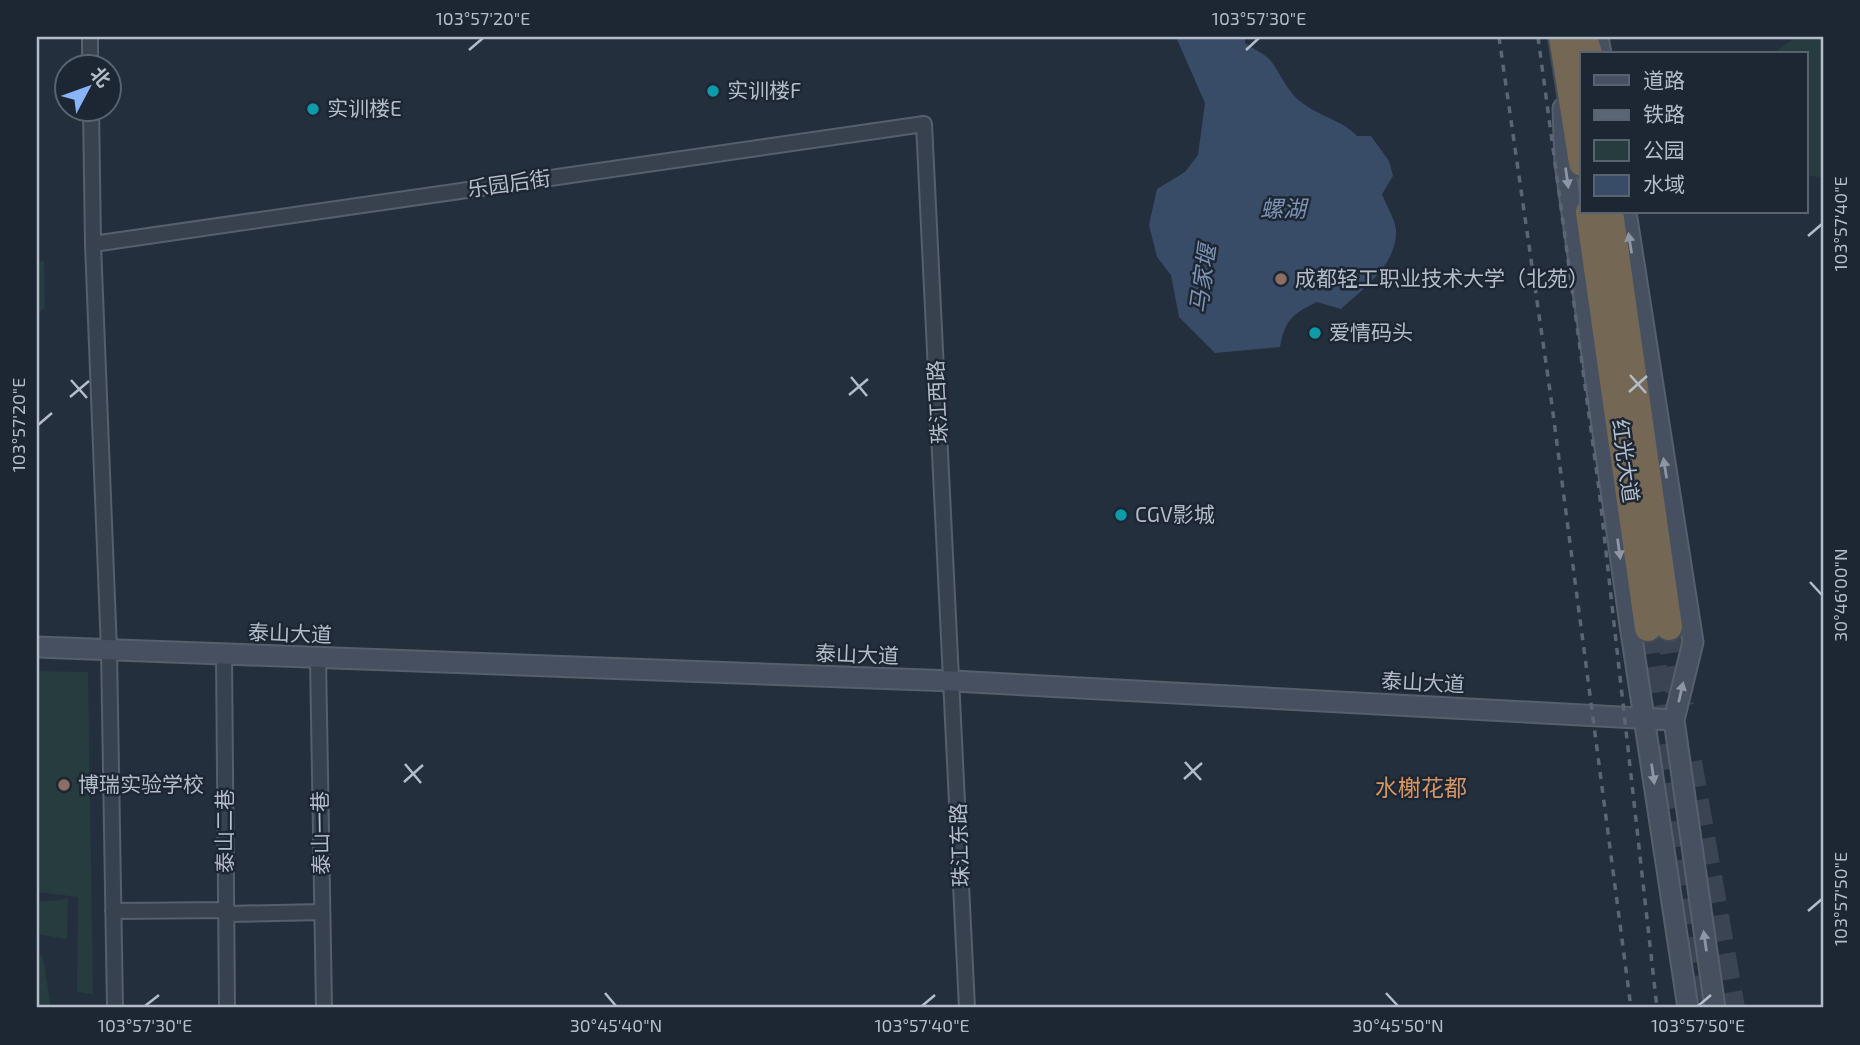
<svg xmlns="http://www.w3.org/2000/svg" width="1860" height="1045" viewBox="0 0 1860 1045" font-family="'Exo 2','Noto Sans SC',sans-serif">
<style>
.green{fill:#263c3f}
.water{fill:#394c67}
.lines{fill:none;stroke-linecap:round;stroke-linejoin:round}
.highway-tunnel{stroke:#3a4453;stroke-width:26;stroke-dasharray:26 13;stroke-linecap:butt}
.street-casing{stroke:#565f6c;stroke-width:18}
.secondary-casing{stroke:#565f6c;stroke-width:23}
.highway-casing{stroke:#434c59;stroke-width:30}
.street{stroke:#38414e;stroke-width:14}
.secondary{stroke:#465061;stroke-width:19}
.highway{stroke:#746855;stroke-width:26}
.rail{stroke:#5a6575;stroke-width:3.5;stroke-dasharray:7 7;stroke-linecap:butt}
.oneway{fill:#8e96a5}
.ticks{fill:none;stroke:#b4bcc9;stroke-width:2.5}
.culture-dot{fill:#0f9aa8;stroke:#1d2633;stroke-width:2.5}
.education-dot{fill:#8d6e63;stroke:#1d2633;stroke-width:2.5}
.labels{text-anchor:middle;stroke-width:5;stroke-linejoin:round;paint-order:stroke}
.poi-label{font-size:21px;fill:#b4bcc9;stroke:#1d2633;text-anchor:start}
.street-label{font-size:21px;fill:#b4bcc9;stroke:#1d2633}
.water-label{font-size:23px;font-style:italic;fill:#7c92b1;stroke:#1d2633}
.neighbourhood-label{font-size:23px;fill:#d59563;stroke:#1d2633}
.neatline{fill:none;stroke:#b4bcc9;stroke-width:2.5}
.ticks-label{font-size:18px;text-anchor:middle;fill:#b4bcc9}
</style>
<rect width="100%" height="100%" fill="#242f3e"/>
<path class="green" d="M1796 37H1823V178L1806 175V54H1772Z
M37 261H44L45 307 37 315Z
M37 671 88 672 93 994 77 992 78 897 37 892Z
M68 899 67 939 37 934V902Z
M37 951 43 957 51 1008H37Z"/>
<path class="water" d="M1176 37H1245V43C1252 49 1262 52 1268 58 1278 67 1285 90 1301 102 1318 116 1342 120 1357 136H1371L1389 161 1393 176 1382 194C1386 205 1395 219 1396 230 1397 265 1364 288 1341 309L1317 302C1292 314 1285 320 1280 347L1215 353 1179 317 1171 275 1157 257 1149 225 1157 189 1185 172 1198 155 1205 103Z"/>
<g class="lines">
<path class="highway-tunnel" d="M1669 627 1681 706
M1648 628 1704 1008
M1689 762 1732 1008"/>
<defs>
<path id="street" d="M90 37V66
M91 108 93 244 109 650 115 1008
M93 244 924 124 967 1008
M224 654 227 1008
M318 658 324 1008
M113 911 226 910
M226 914 322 912"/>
<path id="secondary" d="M1598 37 1601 54
M1563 108 1565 163 1631 632 1688 1008
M1626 212 1693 642 1674 720 1715 1008
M37 647 953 681 1674 720"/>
<path id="highway" d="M1562 37 1582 163
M1584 37 1589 54
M1589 212 1648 628
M1610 212 1669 627"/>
</defs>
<use href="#street" class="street-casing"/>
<use href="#secondary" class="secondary-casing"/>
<use href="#highway" class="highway-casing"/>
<use href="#street" class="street"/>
<use href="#secondary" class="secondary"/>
<use href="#highway" class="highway"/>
<path class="rail" d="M1499 37 1551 398 1631 1008
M1538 37 1599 489 1657 1008"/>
</g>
<defs><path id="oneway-solid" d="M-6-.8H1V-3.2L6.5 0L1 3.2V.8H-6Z" transform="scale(1.75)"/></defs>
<g class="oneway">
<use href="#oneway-solid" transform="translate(1567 178) rotate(82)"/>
<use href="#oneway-solid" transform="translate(1630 243) rotate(-99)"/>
<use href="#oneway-solid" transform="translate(1665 468) rotate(-99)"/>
<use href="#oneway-solid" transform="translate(1619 549) rotate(82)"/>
<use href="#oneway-solid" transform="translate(1681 692) rotate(-77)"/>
<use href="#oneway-solid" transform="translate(1653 774) rotate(82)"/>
<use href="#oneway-solid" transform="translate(1705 941) rotate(-98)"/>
</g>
<path class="ticks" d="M469 50 483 38M1246 50 1259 38M1808 236 1822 224M1630 375 1646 393M851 377 867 396M71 380 87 398M1629 392 1647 376M849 395 868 379M70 397 89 381M38 425 52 413M1810 582 1822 595M1185 762 1201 780M405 764 421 783M1184 779 1202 763M404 782 423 765M1808 911 1822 899M605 993 616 1006M1386 993 1398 1006M145 1006 159 995M922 1006 935 995M1698 1006 1711 995"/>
<g class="culture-dot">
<circle cx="713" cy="91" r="7"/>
<circle cx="313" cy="109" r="7"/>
<circle cx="1315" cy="333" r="7"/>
<circle cx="1121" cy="515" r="7"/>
</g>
<g class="education-dot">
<circle cx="1281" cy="279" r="7"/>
<circle cx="64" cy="785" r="7"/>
</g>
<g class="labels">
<g class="poi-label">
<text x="727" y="98">实训楼F</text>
<text x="327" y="116">实训楼E</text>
<text x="1295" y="286">成都轻工职业技术大学（北苑）</text>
<text x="1329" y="340">爱情码头</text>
<text x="1135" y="522">CGV影城</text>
<text x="78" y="792">博瑞实验学校</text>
</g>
<g class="street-label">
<text transform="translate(509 184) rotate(-8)" y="7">乐园后街</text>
<text transform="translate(938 402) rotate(-93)" y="7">珠江西路</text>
<text transform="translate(1625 461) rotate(82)" y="7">红光大道</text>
<text transform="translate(290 634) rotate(2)" y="7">泰山大道</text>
<text transform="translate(857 655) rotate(2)" y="7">泰山大道</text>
<text transform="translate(1423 683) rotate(3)" y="7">泰山大道</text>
<text transform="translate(225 831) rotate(-90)" y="7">泰山二巷</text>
<text transform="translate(321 833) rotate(-91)" y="7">泰山一巷</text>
<text transform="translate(960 845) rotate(-92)" y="7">珠江东路</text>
</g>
<g class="water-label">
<text x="1283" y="217">螺湖</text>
<text transform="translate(1203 279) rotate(-82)" y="8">马家堰</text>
</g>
<g class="neighbourhood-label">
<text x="1421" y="796">水榭花都</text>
</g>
</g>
<rect width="1860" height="1045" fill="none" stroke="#1d2633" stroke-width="77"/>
<rect x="1580" y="52" width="228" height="161" fill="#1d2633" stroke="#59626f" stroke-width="2"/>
<rect x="1594" y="75" width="35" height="10" fill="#465061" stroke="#59626f" stroke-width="2"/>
<text x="1643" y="88" font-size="21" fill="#b4bcc9">道路</text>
<rect x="1594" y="110" width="35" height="10" fill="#5a6575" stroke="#59626f" stroke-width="2"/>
<text x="1643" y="122" font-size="21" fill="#b4bcc9">铁路</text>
<rect x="1594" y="140" width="35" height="21" fill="#263c3f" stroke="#59626f" stroke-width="2"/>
<text x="1643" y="158" font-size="21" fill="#b4bcc9">公园</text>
<rect x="1594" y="175" width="35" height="21" fill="#394c67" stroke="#59626f" stroke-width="2"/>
<text x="1643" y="192" font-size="21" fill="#b4bcc9">水域</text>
<g transform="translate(88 88) rotate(49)"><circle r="33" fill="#1d2633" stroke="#59626f" stroke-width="2"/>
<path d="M0-5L12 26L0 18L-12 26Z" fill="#8ab4f8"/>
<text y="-10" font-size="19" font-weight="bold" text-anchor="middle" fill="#b4bcc9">北</text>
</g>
<rect x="38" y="38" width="1784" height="968" class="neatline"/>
<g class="ticks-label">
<text x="483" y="25">103°57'20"E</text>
<text x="1259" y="25">103°57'30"E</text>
<text transform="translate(1841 224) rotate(-90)" y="6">103°57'40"E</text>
<text transform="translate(19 425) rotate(-90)" y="6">103°57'20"E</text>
<text transform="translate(1841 595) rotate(-90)" y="6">30°46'00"N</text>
<text transform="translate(1841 899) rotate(-90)" y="6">103°57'50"E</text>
<text x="145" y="1032">103°57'30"E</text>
<text x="616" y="1032">30°45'40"N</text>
<text x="922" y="1032">103°57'40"E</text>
<text x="1398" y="1032">30°45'50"N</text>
<text x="1698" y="1032">103°57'50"E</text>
</g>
</svg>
